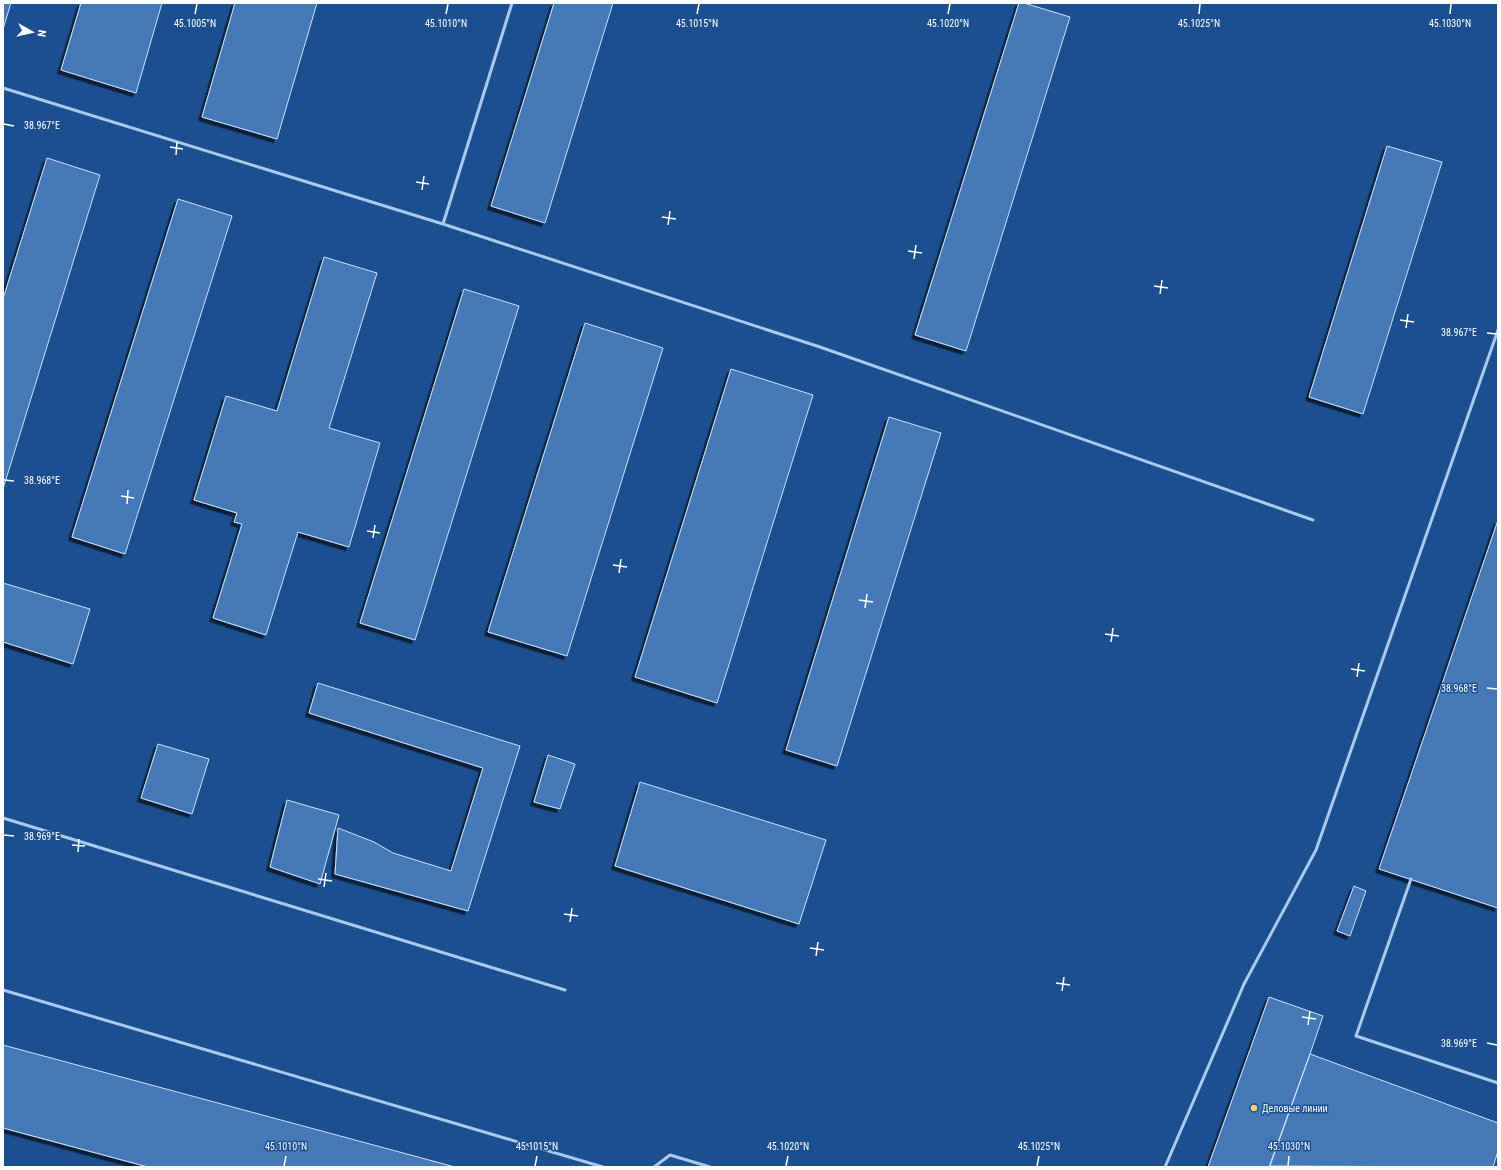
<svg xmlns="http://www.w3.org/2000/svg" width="1501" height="1170" viewBox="0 0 1501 1170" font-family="'Roboto Condensed',sans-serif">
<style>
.building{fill:#4478b7;stroke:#cfe3fa;filter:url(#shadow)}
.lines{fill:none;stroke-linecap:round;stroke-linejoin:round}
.lane{stroke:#a9c9ee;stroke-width:3}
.ticks{fill:none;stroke:#fff;stroke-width:1.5}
.poi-dot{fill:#ffd166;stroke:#1b4f8f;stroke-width:1.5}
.labels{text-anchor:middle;stroke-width:3;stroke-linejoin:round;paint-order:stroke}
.poi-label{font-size:10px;fill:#fff;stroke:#1b4f8f;text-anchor:start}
.ticks-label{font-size:10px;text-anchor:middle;fill:#fff;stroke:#1b4f8f;stroke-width:3;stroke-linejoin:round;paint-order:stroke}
</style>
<defs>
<filter id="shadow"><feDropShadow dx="-3.5" dy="3.5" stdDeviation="0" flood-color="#0009"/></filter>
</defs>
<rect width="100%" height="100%" fill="#1b4f8f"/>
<path class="building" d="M3 3H11L3 29Z
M81 3H162L136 93 61 70Z
M235 3H317L277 139 202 117Z
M554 3H613L545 223 491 206Z
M1019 3H1024L1070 17 966 351 915 335Z
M1387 146 1442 162 1363 414 1309 397Z
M47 158 100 175 3 489V299Z
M178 199 232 216 125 554 72 537Z
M324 257 377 273 329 428 380 443 349 547 298 532 266 635 213 618 242 524 234 522 237 513 194 500 226 396 277 411Z
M464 289 519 306 415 640 360 623Z
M585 323 663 348 567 656 488 632Z
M731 369 813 395 717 703 635 677Z
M889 417 941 433 837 766 786 750Z
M1498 520V908L1379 869Z
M3 583 90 609 73 664 3 642Z
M318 683 520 746 468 911 335 874 338 828 374 842 393 853 451 871 483 768 309 713Z
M158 744 209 759 192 814 141 798Z
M548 755 575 764 560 809 534 802Z
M640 782 826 840 799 924 615 866Z
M287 800 339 815 320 884 270 867Z
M1354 886 1366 891 1350 936 1337 931Z
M1269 997 1323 1016 1310 1054 1269 1167H1208Z
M3 1045 455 1167H148L3 1128Z
M1310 1054 1498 1123V1151L1493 1167 1270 1166Z"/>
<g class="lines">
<path class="lane" d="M512 3 443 224 820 347 1313 520
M3 88 443 224
M3 818 565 990
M1411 879 1356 1036 1498 1083
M3 990 603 1167
M654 1167 670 1155 710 1167
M1165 1167 1244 984 1316 850 1498 330"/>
</g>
<path class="ticks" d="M195 14 197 4M446 14 448 4M697 14 699 4M948 14 950 4M1199 14 1200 4M1450 14 1451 4M4 124 14 126M170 147 183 149M176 155 177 142M416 182 429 184M422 190 424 176M662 217 676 219M668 225 670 211M908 251 922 253M914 259 916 245M1154 286 1168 288M1160 294 1162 280M1400 320 1414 322M1406 328 1408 314M1487 333 1497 334M4 480 14 481M121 496 134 498M127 504 128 490M367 531 380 533M373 538 375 525M613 565 627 567M619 573 621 559M859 600 873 602M865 608 867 594M1105 634 1119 636M1111 642 1113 628M1351 669 1365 671M1357 677 1359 663M1487 688 1497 689M4 835 14 836M72 845 85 846M78 852 79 839M318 879 332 881M324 887 326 873M564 914 578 916M570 922 572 908M810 948 824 950M816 956 818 942M1056 983 1070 985M1062 991 1064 977M1302 1017 1316 1019M1308 1025 1310 1011M1487 1043 1497 1045M284 1166 286 1156M535 1166 537 1156M786 1166 788 1156M1037 1166 1039 1156M1288 1166 1289 1156"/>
<circle class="poi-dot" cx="1254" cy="1108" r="4"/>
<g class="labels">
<g class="poi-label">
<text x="1262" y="1112">Деловые линии</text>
</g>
</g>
<g class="ticks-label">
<text x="195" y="27">45.1005°N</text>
<text x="446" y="27">45.1010°N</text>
<text x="697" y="27">45.1015°N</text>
<text x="948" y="27">45.1020°N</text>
<text x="1199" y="27">45.1025°N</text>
<text x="1450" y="27">45.1030°N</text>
<text x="42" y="129">38.967°E</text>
<text x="1459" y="336">38.967°E</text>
<text x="42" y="484">38.968°E</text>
<text x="1459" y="692">38.968°E</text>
<text x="42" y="840">38.969°E</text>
<text x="1459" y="1047">38.969°E</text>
<text x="286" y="1150">45.1010°N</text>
<text x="537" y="1150">45.1015°N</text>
<text x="788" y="1150">45.1020°N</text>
<text x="1039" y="1150">45.1025°N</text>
<text x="1289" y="1150">45.1030°N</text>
</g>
<rect width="1501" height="1170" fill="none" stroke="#ffffff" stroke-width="8"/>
<g transform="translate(32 32) rotate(98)" stroke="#1b4f8f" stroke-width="3" paint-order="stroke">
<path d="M0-3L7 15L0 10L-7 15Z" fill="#ffffff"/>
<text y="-6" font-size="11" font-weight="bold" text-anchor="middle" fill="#ffffff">N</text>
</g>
</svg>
